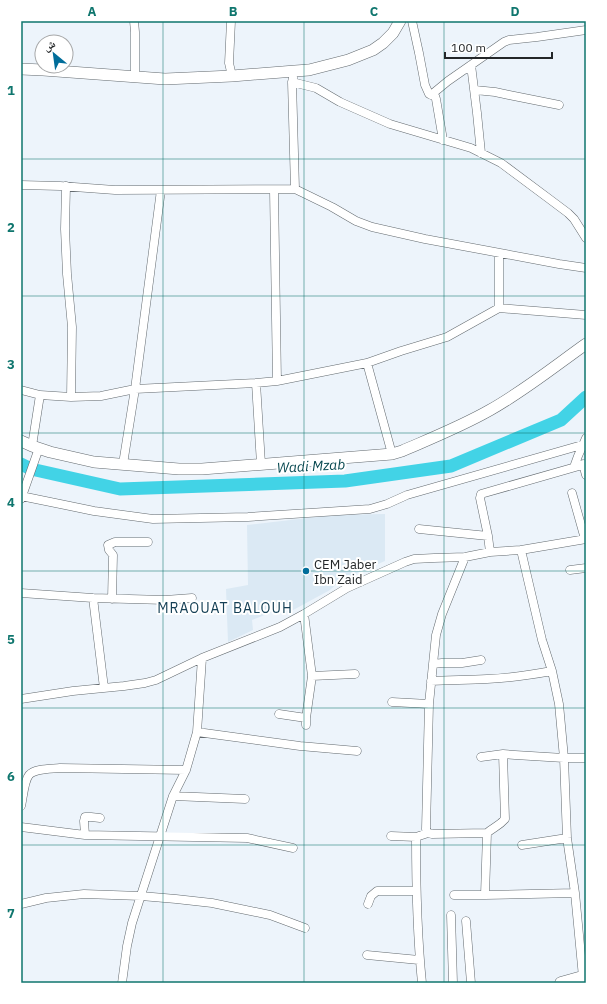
<svg xmlns="http://www.w3.org/2000/svg" width="607" height="1004" viewBox="0 0 607 1004" font-family="'IBM Plex Sans','Noto Naskh Arabic',sans-serif">
<style>
.built{fill:#dbe9f4}
.lines{fill:none;stroke-linecap:round;stroke-linejoin:round}
.river{stroke:#42d3e6;stroke-width:13}
.street-casing{stroke:#636a6f;stroke-width:9}
.secondary-casing{stroke:#636a6f;stroke-width:12}
.primary-casing{stroke:#636a6f;stroke-width:13}
.street{stroke:#fff;stroke-width:8}
.secondary{stroke:#fff;stroke-width:11}
.primary{stroke:#fff;stroke-width:12}
.grid{fill:none;stroke:#0f766e;stroke-width:1;stroke-opacity:0.55}
.poi-dot{fill:#006d9a;stroke:#fff;stroke-width:1.5}
.labels{text-anchor:middle;stroke-width:4;stroke-linejoin:round;paint-order:stroke}
.poi-label{font-size:13px;fill:#232628;stroke:#fff;text-anchor:start}
.water-label{font-size:14px;font-style:italic;fill:#074850;stroke:#fff}
.neighbourhood-label{font-size:14px;letter-spacing:1px;fill:#164056;stroke:#fff}
.neatline{fill:none;stroke:#0f766e;stroke-width:1.5}
.grid-label{font-size:13px;text-anchor:middle;font-weight:bold;fill:#0f766e}
</style>
<rect width="100%" height="100%" fill="#edf4fb"/>
<path class="built" d="M385 514V561L341 580 330 590 284 615 282 607 272 609V612L252 620 253 630 228 642 226 589 248 585 247 525 333 515Z"/>
<g class="lines">
<path class="river" d="M21 464 31 469 120 489 345 481 451 466 561 420 586 397"/>
<defs>
<path id="street" d="M134 21 135 32V77
M231 21 229 63 232 76
M412 21 419 53 425 85 429 94 435 96 436 99 443 140
M471 65 477 113 481 153
M293 78 292 82 295 189
M292 82 316 88 340 102 390 124 471 148 501 163 548 198 568 213 574 219 586 238
M475 90 495 92 509 95 559 105
M431 95 448 81 504 42 509 40 537 37 586 30
M21 185 60 186 115 190 295 189 332 207 356 221 372 227 425 239 559 264 586 268
M66 186 65 229 67 274 72 327 71 397
M274 190 277 381
M499 308V253
M367 363 392 454
M256 383 261 464
M21 390 40 395
M32 446 40 395 71 397 101 396 135 389 161 190
M123 464 135 389 256 383 277 381 367 363 401 351 447 337 499 308 586 315
M583 464 586 475
M574 467 578 456 586 438
M572 493 585 539
M21 496 94 511 153 519 248 517 370 509 387 504 407 495 582 445
M21 499 39 448
M419 529 488 536
M521 550 586 539
M490 552 488 536 480 498 481 494 586 464
M465 557 442 614 436 635 433 664 429 704 426 829 428 833 432 834 487 833
M570 570 586 568
M21 593 93 598 165 600 192 598
M93 598 104 688
M112 599 113 555 109 550 108 545 115 542H148
M304 614 312 676 306 718V725
M433 664 442 663H462L481 660
M312 676 355 674
M431 681C450 680 469 680 487 679 509 678 530 675 552 671
M21 699 73 691 124 686 145 683 156 680 202 658
M392 702 429 704
M279 714 306 718
M197 732 300 746 357 751
M481 757 503 754 515 755 564 758H586
M173 796 245 799
M21 806C23 798 24 781 29 775 35 768 52 769 60 768L186 770
M21 827 85 835 247 838 293 848
M85 835 84 821 85 817H91L100 818
M391 836 416 837 428 833
M416 837C416 886 417 934 422 983
M522 845 567 838
M454 895H485L575 893
M485 895 487 833C494 827 499 826 505 819L503 754
M21 904 46 898 84 894 141 896 176 899 212 903 270 915 305 928
M368 904 371 896 377 891H415
M451 915 453 983
M466 921 471 983
M367 955 419 960
M122 983 127 946 132 923 173 796 186 770 197 732 202 658 280 627 304 614 347 588 405 562 414 559 434 558 465 557 490 552 521 550 542 640 552 671 559 704 564 758 567 838 575 893 583 977"/>
<path id="secondary" d="M21 69 43 70 165 79 232 76 295 71 309 70 348 60 373 50 383 43 393 33 400 21
M21 441 32 446 50 452 94 462 179 469H202L392 454 402 451C432 438 462 426 490 410 524 391 555 366 586 344"/>
<path id="primary" d="M561 983 586 976"/>
</defs>
<use href="#street" class="street-casing"/>
<use href="#secondary" class="secondary-casing"/>
<use href="#primary" class="primary-casing"/>
<use href="#street" class="street"/>
<use href="#secondary" class="secondary"/>
<use href="#primary" class="primary"/>
</g>
<path class="grid" d="M163 21V983M304 21V983M444 21V983M21 159H586M21 296H586M21 433H586M21 571H586M21 708H586M21 845H586"/>
<circle class="poi-dot" cx="306" cy="571" r="4"/>
<g class="labels">
<g class="poi-label">
<text x="314" y="569">CEM Jaber<tspan x="314" dy="15">Ibn Zaid</tspan></text>
</g>
<g class="water-label">
<text transform="translate(311 466) rotate(-3)" y="5">Wadi Mzab</text>
</g>
<g class="neighbourhood-label">
<text x="225" y="613">MRAOUAT BALOUH</text>
</g>
</g>
<rect width="607" height="1004" fill="none" stroke="#ffffff" stroke-width="44"/>
<g transform="translate(54 54) rotate(331)"><circle r="19" fill="#ffffff" stroke="#a7a8a9"/>
<path d="M0-3L7 15L0 10L-7 15Z" fill="#006d9a"/>
<text y="-6" font-size="11" font-weight="bold" text-anchor="middle" fill="#232628">ش</text>
</g>
<path d="M445 52v6h107v-6" fill="none" stroke="#232628" stroke-width="2"/>
<text x="451" y="52" font-size="12" fill="#232628" stroke="#ffffff" stroke-width="3" paint-order="stroke">100 m</text>
<rect x="22" y="22" width="563" height="960" class="neatline"/>
<g class="grid-label">
<text x="92" y="16">A</text>
<text x="233" y="16">B</text>
<text x="374" y="16">C</text>
<text x="515" y="16">D</text>
<text x="11" y="95">1</text>
<text x="11" y="232">2</text>
<text x="11" y="369">3</text>
<text x="11" y="507">4</text>
<text x="11" y="644">5</text>
<text x="11" y="781">6</text>
<text x="11" y="918">7</text>
</g>
</svg>
